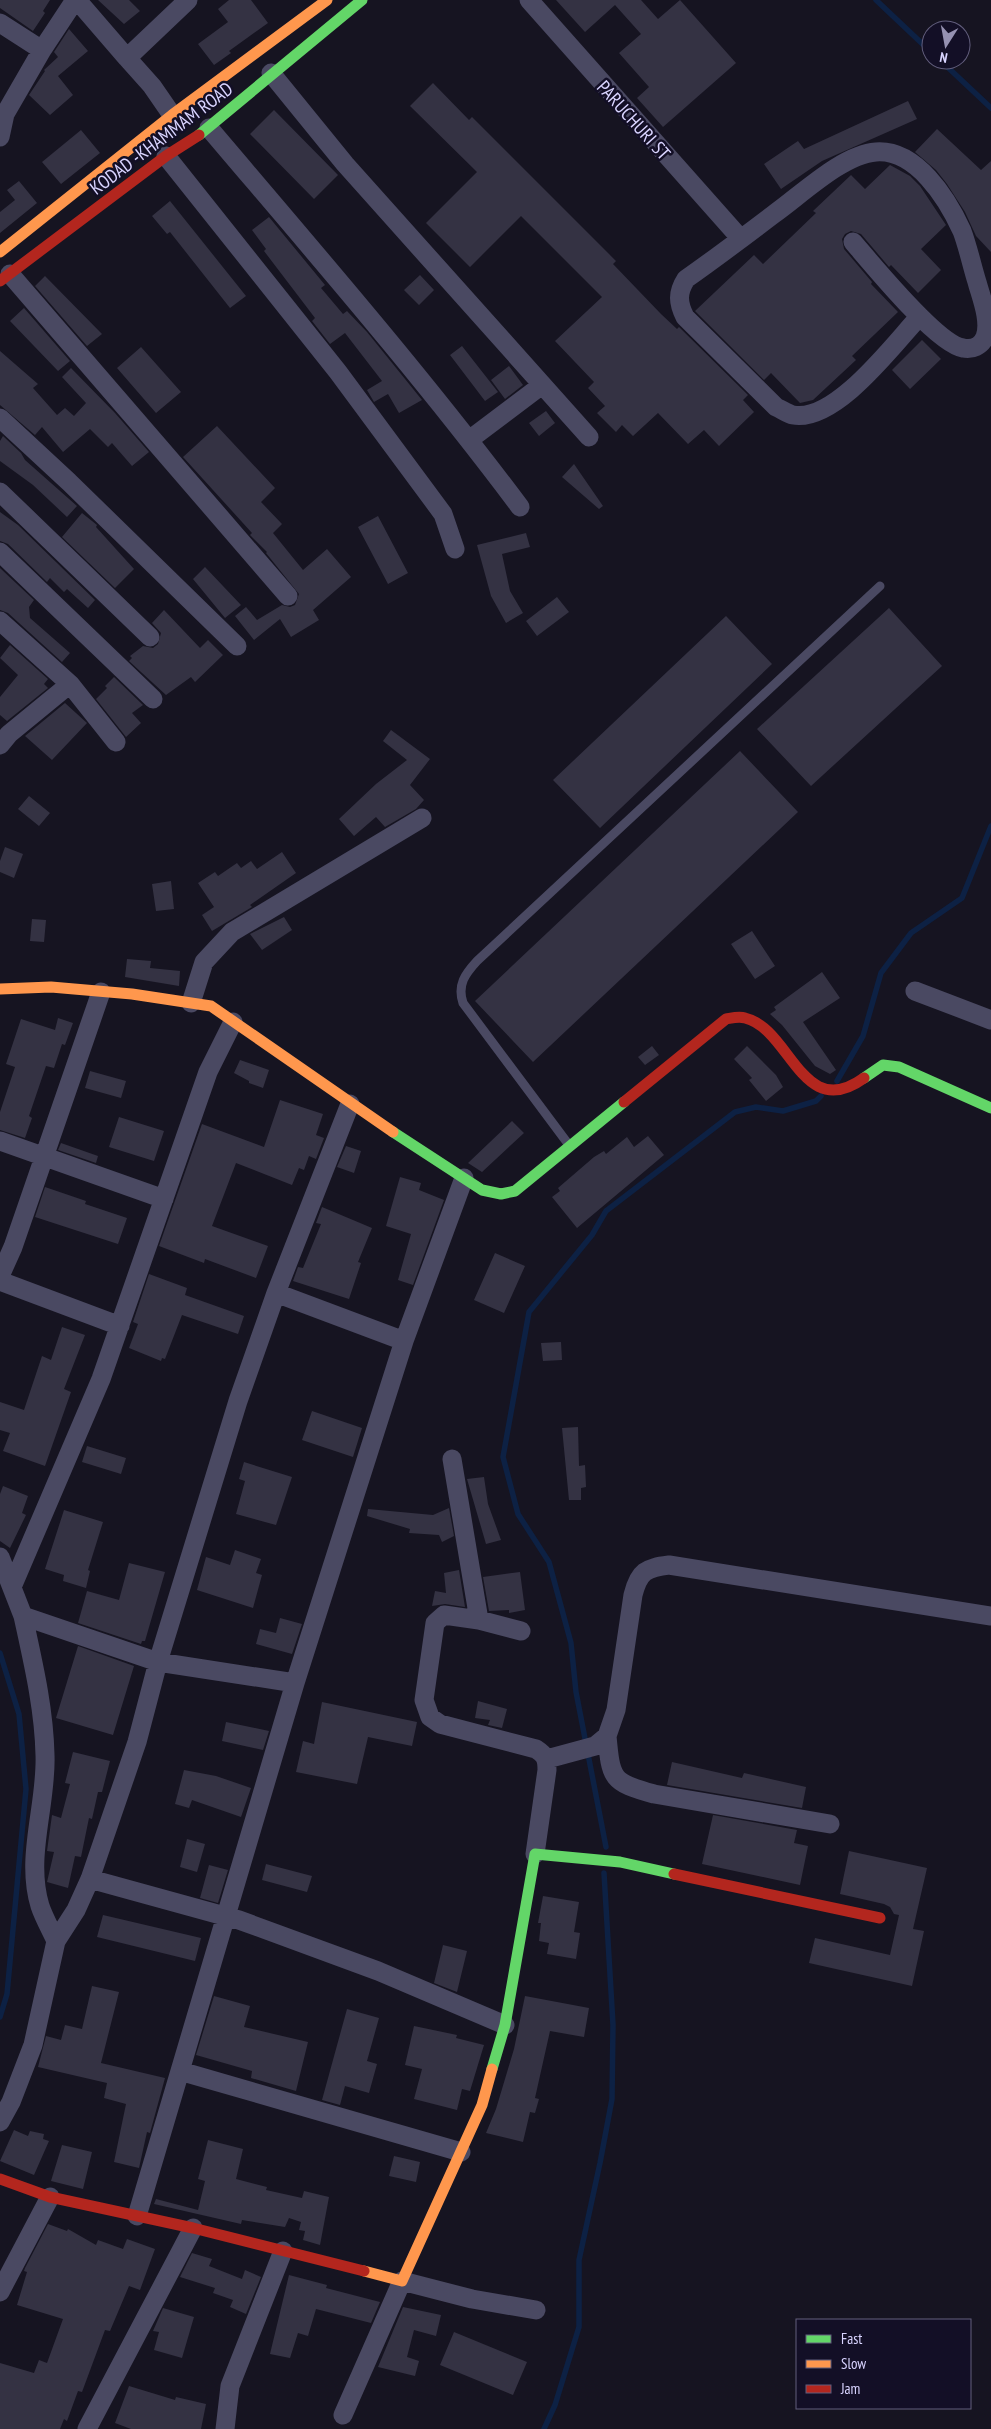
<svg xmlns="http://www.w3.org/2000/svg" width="991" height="2429" viewBox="0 0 991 2429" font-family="'PT Sans Narrow',sans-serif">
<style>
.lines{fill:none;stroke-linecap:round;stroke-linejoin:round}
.stream{stroke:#0d2144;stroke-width:5.5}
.building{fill:#343243}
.lane{stroke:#4a4962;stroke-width:9}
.street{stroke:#4a4962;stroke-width:19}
.fast{stroke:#63d668;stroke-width:11}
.slow{stroke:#ff974d;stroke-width:11}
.jam{stroke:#b3261e;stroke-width:11}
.labels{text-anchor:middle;stroke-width:5;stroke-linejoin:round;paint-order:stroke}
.street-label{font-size:19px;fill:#d9d4ff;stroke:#130f26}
</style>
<rect width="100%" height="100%" fill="#161421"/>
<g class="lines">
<path class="stream" d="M876 0 931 52
M940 60 991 108
M837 1081 863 1036 881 973 911 933 962 898 991 826
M0 1653 19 1714 26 1789 7 1994 0 2017
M606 1847 576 1692 571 1643 549 1562 518 1514 503 1457 529 1312 592 1235 606 1211 735 1112 756 1107 783 1111 816 1101 821 1096
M544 2429 555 2405 579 2327V2260L600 2163 612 2099 613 2025 604 1873"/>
</g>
<path class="building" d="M0 0H50L43 11 45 13 33 31 0 8Z
M98 0H129L140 11 124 24Z
M229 0H251L268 23 229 51 231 53 214 65 198 44 228 22 218 9Z
M556 0H641L658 19 680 0 736 63 663 127 637 98 649 87 619 53 641 34 615 5 585 32Z
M69 29 88 51 58 76 73 95 50 115 29 95 45 71 44 70 58 57 54 52Z
M433 83 469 120 472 117 616 261 613 264 661 314 677 329 679 327 748 395 743 400 754 412 719 446 704 430 688 444 658 413 633 436 622 425 616 432 597 413 605 406 588 388 594 382 555 341 602 297 521 216 470 267 426 223 477 172 410 106Z
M908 101 917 119 822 161 781 189 764 164 798 141 804 149Z
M274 110 338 175 314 199 250 134Z
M937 129 981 170 991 161V252L976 236 965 212 947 184 936 170 915 152Z
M81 130 100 153 61 184 42 162Z
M890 165 910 176 920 186 946 225 921 249 941 270 918 293 891 265 889 267 861 234 851 231 845 234 842 239 844 249 872 282 871 284 898 312 852 356 856 360 813 400 800 403 771 373 764 380 695 311 754 255 763 264 816 213 813 211 851 175 865 189Z
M19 181 37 203 0 233V212L15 200 7 190Z
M170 201 246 296 230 308 170 232 167 234 152 216Z
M269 217 325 285 321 288 343 314 347 311 367 332 422 400 399 413 388 394 374 402 367 390 382 381 345 333 330 344 312 321 315 318 264 251 266 249 252 230Z
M420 275 434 290 419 305 404 290Z
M45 276 102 334 87 346 35 286Z
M24 308 70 361 58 371 10 321Z
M922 340 941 359 910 389 892 370Z
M462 346 498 392 485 401 450 355Z
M141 347 181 392 156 413 117 368Z
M0 351 38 384 33 388 57 415 65 408 74 416 86 403 62 377 71 368 115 413 149 452 132 466 112 443 108 447 90 429 63 452 42 427 35 435 0 405Z
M509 366 523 385 505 399 491 380Z
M546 411 555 423 539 436 529 423Z
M217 426 275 488 261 502 282 524 273 533 303 570 327 549 351 577 313 610 319 620 291 637 280 619 254 640 235 616 246 607 257 620 282 605 290 607 295 605 299 594 266 553 267 552 250 535 252 533 183 457Z
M3 436 21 453 25 460 77 506 67 517 33 485 0 461V441Z
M574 464 603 506 599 509 562 477Z
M0 512 18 525 95 600 88 608 67 589 64 592 50 578 47 582 8 544 0 541Z
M82 513 97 525 96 527 134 569 115 588 62 537Z
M378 516 408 573 388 584 358 527Z
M526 533 530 547 502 554 510 591 523 613 506 623 491 596 477 545Z
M205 567 241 605 225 618 193 579Z
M0 568 34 600 29 607 30 618 70 653 62 662 8 613 0 610Z
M557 597 569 612 537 636 526 621Z
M889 608 942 666 811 786 757 729Z
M164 610 200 648 208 640 223 655 195 682 191 677 166 695 129 661 132 658 130 656 143 646 153 648 158 644 161 633 152 623Z
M726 616 772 664 600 828 553 780Z
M10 645 48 679 44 684 48 688 7 721 0 715V697L18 675 0 658Z
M114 677 143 705 132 713 141 723 126 737 96 699 107 688 105 686Z
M65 703 87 723 52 760 25 736Z
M391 730 430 759 410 785 424 800 416 809 385 827 376 817 354 836 339 819 376 784 407 760 383 741Z
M740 751 798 812 533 1062 475 1001Z
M29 796 50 813 39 826 18 809Z
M5 847 23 854 14 878 0 872V861Z
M282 852 296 873 250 905 252 907 212 931 202 915 214 907 198 883 215 872 218 876 237 863 241 868 251 861 257 869Z
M171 881 174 909 156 911 152 884Z
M284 917 292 930 262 950 250 934Z
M32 919 46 920 44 942 30 941Z
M752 931 775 966 755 979 731 944Z
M127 959 151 961 150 968 180 971 179 986 125 977Z
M822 972 840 998 803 1022 836 1070 830 1074 815 1066 782 1025 770 1014 776 1010 774 1007Z
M58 1018 73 1023 65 1045 62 1044 54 1068 46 1066 29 1116 32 1118 25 1138 0 1130V1112L15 1067 6 1064 21 1019 55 1030Z
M652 1046 659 1055 645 1065 638 1057Z
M747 1046 776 1075 783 1087 766 1101 749 1080 752 1078 734 1059Z
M240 1060 269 1070 263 1088 249 1083V1081L234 1073Z
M90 1071 126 1081 121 1098 85 1088Z
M280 1100 323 1114 316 1135 324 1138 316 1159 309 1156 304 1170 299 1168 292 1185 236 1163 212 1226 268 1246 256 1278 205 1259 204 1263 159 1246 202 1124 264 1147Z
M119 1117 164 1131 154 1161 109 1147Z
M512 1121 524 1133 482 1172 468 1163Z
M648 1136 664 1155 577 1228 552 1197 560 1191 558 1188 594 1157 604 1151 606 1154 627 1137 634 1147Z
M61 1143 98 1156 96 1163 58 1150Z
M346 1146 361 1151 354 1173 337 1167Z
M400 1177 421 1183 419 1190 444 1200 413 1285 398 1280 411 1234 386 1226Z
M45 1187 86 1201 85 1204 127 1218 118 1244 35 1217Z
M322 1207 372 1228 358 1262 361 1263 349 1299 293 1281 298 1267 303 1268 321 1224 316 1223Z
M495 1253 525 1266 504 1313 474 1300Z
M149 1274 187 1288 185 1295 244 1316 238 1334 182 1315 165 1359 162 1358 161 1361 129 1348 138 1324 133 1322Z
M62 1327 85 1335 64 1389 71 1392 45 1466 3 1451 10 1433 0 1430V1402L24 1410 42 1356 51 1360Z
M561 1342 562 1360 543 1361 541 1343Z
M312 1411 362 1428 353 1457 302 1440Z
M578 1427 579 1466 585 1465 586 1487 581 1488V1500H569L562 1428Z
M87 1446 126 1458 121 1474 82 1462Z
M244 1462 292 1477 276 1525 236 1514 245 1481 239 1479Z
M484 1477 488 1504 501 1540 486 1544 467 1479Z
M3 1486 28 1496 22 1513 26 1515 10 1548 0 1541V1494Z
M449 1508 454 1536 442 1542 439 1535 409 1533 410 1529 367 1516 368 1509 433 1515Z
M64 1510 103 1522 88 1570 90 1571 86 1588 63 1581 64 1575 45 1569Z
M235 1550 261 1559 256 1573 262 1575 253 1608 197 1590 206 1557 230 1565Z
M129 1563 165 1572 145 1641H142L141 1644 78 1623 87 1591 119 1600Z
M459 1570 465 1607 445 1604 432 1606 435 1591 446 1593 444 1573Z
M520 1572 525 1610 509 1613V1610L489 1611 483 1577Z
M280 1618 302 1624 292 1654 256 1644 260 1629 276 1633Z
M78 1646 134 1666 113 1735 56 1718Z
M478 1701 507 1709 502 1728 488 1725 490 1720 475 1718Z
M322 1702 417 1722 412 1746 368 1737 357 1784 296 1772 303 1741 314 1744Z
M226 1722 269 1731 263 1750 222 1741Z
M73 1752 110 1761 102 1792H98L92 1819 89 1818 81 1857 75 1856 68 1888 47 1882 54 1852 47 1851 52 1815 61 1818 70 1784 65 1783Z
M672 1762 742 1778 744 1773 806 1787 802 1808 667 1785Z
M184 1770 216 1776 251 1788 241 1817 192 1800 189 1808 175 1804Z
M713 1815 797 1830 794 1843 808 1846 800 1885 702 1864Z
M187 1839 205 1844 197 1872 180 1867Z
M849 1851 927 1868 913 1929 924 1931 912 1986 809 1963 815 1938 890 1955 899 1915 894 1914 890 1907 884 1904 840 1894Z
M266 1864 312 1876 307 1892 262 1880Z
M209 1865 228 1870 218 1903 200 1898Z
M543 1896 579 1902 574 1932 580 1933 576 1959 547 1954 549 1943 539 1941 541 1923H538Z
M103 1915 201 1938 195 1961 97 1937Z
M443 1945 467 1951 457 1992 434 1983Z
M92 1986 119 1992 101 2063 165 2078 150 2133 147 2132 139 2168 114 2162 126 2104 104 2098 107 2083 38 2067 46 2036 61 2040 65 2025 82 2029Z
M214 1996 250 2006 244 2027 308 2042 296 2091 251 2078 252 2071 196 2055Z
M525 1996 589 2008 584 2037 550 2031 535 2098 539 2099 535 2113 530 2112 523 2142 486 2133 496 2109 514 2049Z
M347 2009 379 2018 367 2061 377 2064 369 2093 345 2086 340 2105 322 2100Z
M414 2026 457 2035 456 2038 484 2045 470 2091 462 2089 457 2110 414 2099 422 2069 405 2065Z
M14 2130 28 2136 30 2131 44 2134 43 2139 49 2141 34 2175 0 2161Z
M208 2140 243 2149 236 2179 267 2187 266 2190 302 2198 304 2191 329 2197 320 2245 303 2240 305 2231 299 2230 301 2222 289 2218 285 2227 242 2220 241 2224 154 2204 156 2199 198 2210 205 2181 198 2179Z
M62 2145 92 2152 83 2189 51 2181Z
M394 2156 420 2162 416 2182 389 2176Z
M48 2224 67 2231 68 2229 96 2245 98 2240 123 2249 127 2239 155 2249 140 2290 129 2286 110 2331 105 2330 82 2392 78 2391 67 2421 64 2419 60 2429H0V2363L34 2373 39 2360 47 2363 63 2319 17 2305 27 2272 24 2271 25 2268Z
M192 2253 212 2259 209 2266 242 2279 245 2270 261 2277 246 2314 230 2307 233 2300 213 2293 215 2288 180 2277Z
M289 2275 327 2285 326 2288 380 2302 371 2323 316 2309 308 2336 298 2333 290 2358 270 2354Z
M403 2307 441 2315 436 2336 414 2330 407 2357 419 2361 415 2376 378 2367Z
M163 2308 194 2317 182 2358 154 2350 159 2332 153 2331Z
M454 2332 527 2362 513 2395 440 2365Z
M129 2386 175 2400 176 2397 206 2404 201 2429H131L115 2423Z"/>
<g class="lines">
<path class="lane" d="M569 1145 463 1003C457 985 465 974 477 961L880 586"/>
<path class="street" d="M77 0 127 58
M529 0 741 239
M0 23 42 50
M271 73 345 164 589 437
M172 115 152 86 127 58 188 0
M209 128C315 253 422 376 520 507
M0 137 5 114 42 50 75 0
M166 156 338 372 443 514 455 549
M853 242C872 264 937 344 963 348 972 350 981 346 985 337 991 321 981 297 977 282 972 266 968 247 962 231 947 198 916 149 876 152 843 154 801 195 774 214 745 236 716 258 686 279 677 293 678 303 685 317L776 407C781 409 788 414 793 415 835 423 893 345 919 317
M10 274 288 596
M0 418 69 482 237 646
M469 440 542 385
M0 492 150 637
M0 552 153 699
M0 621 70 684 116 742
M0 745 9 734 70 684
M915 991 991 1020
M191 1003 204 962 232 932 422 818
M0 1141 164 1199
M0 1276 13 1247 101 992
M0 1281 120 1326
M276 1293 404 1341
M452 1459 479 1620
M0 1557 23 1616 158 1662 295 1683
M12 1587 101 1379 208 1072 233 1022
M23 1616C33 1662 44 1708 45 1755 47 1804 25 1857 40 1906 44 1918 51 1930 56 1941
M521 1631 479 1620 444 1615 435 1623 424 1700 430 1717 440 1724 536 1749C545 1755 547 1758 547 1770L535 1854
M607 1736C611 1779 611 1782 654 1794L830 1824
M547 1759 595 1746 607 1736 616 1710 633 1595C639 1571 646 1568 669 1565L991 1616
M90 1879 239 1920 378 1971 505 2025
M180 2071 461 2152
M0 2122 11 2102 33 2045 56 1941 76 1910 90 1879 137 1742 158 1662 238 1401 276 1293 350 1104
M137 2216 295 1683 404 1341 464 1178
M0 2292 50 2197
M343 2415 402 2281 472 2299 536 2310
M87 2429 193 2228
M225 2429 230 2386 283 2251"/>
<path class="fast" d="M199 135 362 0
M864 1078 883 1065 899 1067 991 1108
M393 1132 482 1190 501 1194 515 1191 624 1102
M492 2069 505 2025 535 1854 620 1862 674 1874"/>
<path class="slow" d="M0 252 172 115 327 0
M0 989 51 987 132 994 211 1006 393 1132
M364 2271 402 2281 482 2105 492 2069"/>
<path class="jam" d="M0 281 166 156 199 135
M624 1102 726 1019C732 1018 739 1016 745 1018 791 1029 802 1123 864 1078
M674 1874 880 1918
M0 2179 50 2197 193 2228 364 2271"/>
</g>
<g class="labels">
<g class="street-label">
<text transform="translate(634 120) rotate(48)" y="7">PARUCHURI ST</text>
<text transform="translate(161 138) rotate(-37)" y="7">KODAD -KHAMMAM ROAD</text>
</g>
</g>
<rect x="796" y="2319" width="175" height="90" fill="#130f26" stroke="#625e7d"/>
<rect x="806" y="2335" width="25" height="8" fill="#63d668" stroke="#625e7d"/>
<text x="841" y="2344" font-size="15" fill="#d9d4ff">Fast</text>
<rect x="806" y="2360" width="25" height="8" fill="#ff974d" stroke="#625e7d"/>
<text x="841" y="2369" font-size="15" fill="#d9d4ff">Slow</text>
<rect x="806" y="2385" width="25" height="8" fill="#b3261e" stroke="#625e7d"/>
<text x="841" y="2394" font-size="15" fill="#d9d4ff">Jam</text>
<g transform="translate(946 45) rotate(191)"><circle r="24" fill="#130f26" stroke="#625e7d"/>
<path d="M0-4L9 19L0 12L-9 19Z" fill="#9591b1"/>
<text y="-8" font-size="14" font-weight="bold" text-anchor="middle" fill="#d9d4ff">N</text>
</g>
</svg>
